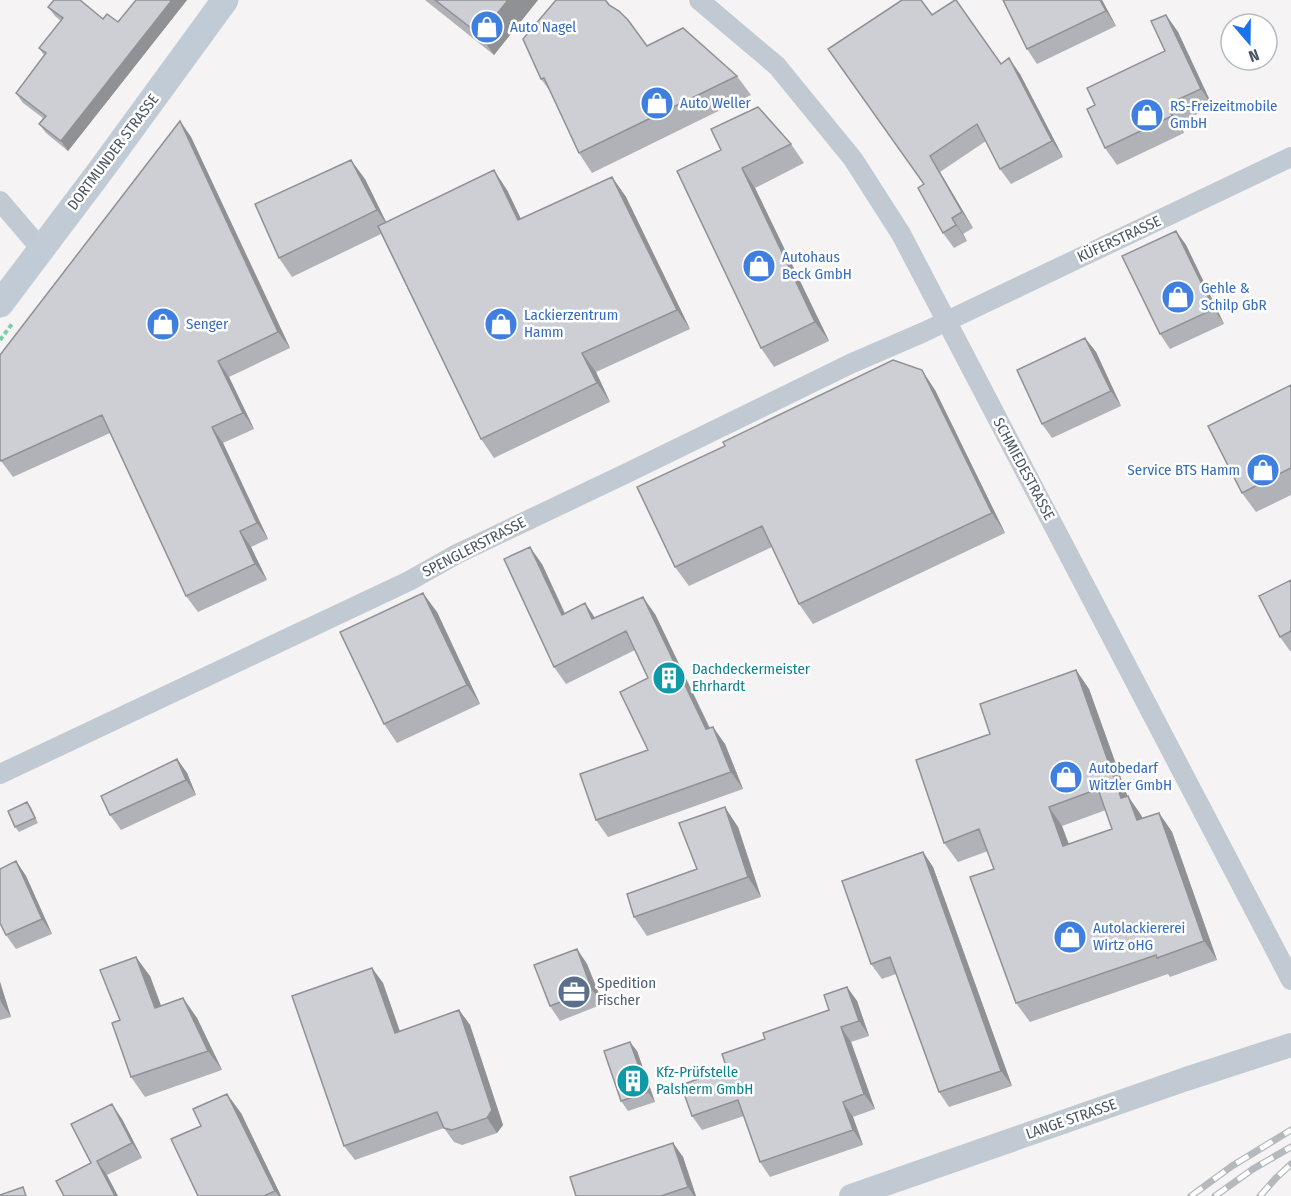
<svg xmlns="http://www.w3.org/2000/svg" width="1291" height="1196" viewBox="0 0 1291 1196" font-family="'Fira Sans Condensed',sans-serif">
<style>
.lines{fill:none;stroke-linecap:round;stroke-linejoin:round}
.path{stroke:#7ad0a6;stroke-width:4;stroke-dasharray:4.5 3;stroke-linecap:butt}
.minor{stroke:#c1cad2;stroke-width:20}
.tertiary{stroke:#c1cad2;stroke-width:24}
.secondary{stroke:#c1cbd6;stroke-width:27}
.rail-casing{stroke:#b5b8bd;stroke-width:7}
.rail{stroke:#fff;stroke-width:4.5;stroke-dasharray:14;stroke-linecap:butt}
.wall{fill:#b0b2b7;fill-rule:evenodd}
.shaded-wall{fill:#909195}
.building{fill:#cdcfd5;stroke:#909195;stroke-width:1.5;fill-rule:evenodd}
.labels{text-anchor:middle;stroke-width:5;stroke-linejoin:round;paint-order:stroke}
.shop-label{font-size:15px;fill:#366cbe;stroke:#fff;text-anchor:start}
.street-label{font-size:15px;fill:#4a5661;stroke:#fff}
.culture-label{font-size:15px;fill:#0d838f;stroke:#fff;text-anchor:start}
.service-label{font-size:15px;fill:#4e5e75;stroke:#fff;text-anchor:start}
</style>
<rect width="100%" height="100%" fill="#f5f3f3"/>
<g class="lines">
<path class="path" d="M0 340 12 324"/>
<path class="minor" d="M699 0 777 66 853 159 901 234 1291 980
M0 201 41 249
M0 774 409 581 457 554 627 473 850 364 924 332 1291 157"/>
<path class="tertiary" d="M851 1196 1186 1079 1291 1045"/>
<path class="secondary" d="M0 304 101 170 225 0"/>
<defs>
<path id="rail" d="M1191 1196 1232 1166 1291 1130
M1215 1196 1253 1169 1291 1147
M1260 1196 1276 1178 1291 1164"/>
</defs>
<use href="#rail" class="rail-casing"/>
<use href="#rail" class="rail"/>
</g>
<path class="wall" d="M135 0H187L68 151 46 133 39 124 43 118 23 103 16 93 44 55 39 48 61 21 55 16 48 7 118 22 135 1Z
M425 0H538L494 55Z
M1102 0 1116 26 1037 64 1027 49Z
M611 7 647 46 737 76 751 95 592 173 579 153 550 91 541 79Z
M932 15 1001 64 1020 74 1063 157 1011 184 1000 169 986 141 940 172 973 228 963 234 967 241 954 248 943 233 924 184Z
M1166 15 1178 32 1213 107 1191 117 1193 120 1181 126 1184 133 1117 165 1105 148 1095 105 1165 51Z
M180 121 191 137 290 348 229 377 254 429 223 443 268 539 251 547 267 580 198 612 186 596 110 433 13 477 1 461Z
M791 144 804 163 755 188 829 341 774 367 761 348 677 171Z
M612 177 626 197 690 329 596 372 610 402 494 458 481 439 381 234 292 277 279 258 365 179 386 222 507 190 521 219Z
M1176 231 1186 245 1224 324 1170 349 1160 334Z
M1085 338 1096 352 1121 406 1052 438 1042 424Z
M1291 385V495L1256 512 1242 493Z
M935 390 1005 533 813 624 799 604 772 547 689 586 675 567Z
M542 564 565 613 585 603 595 618 655 614 710 728 725 744 743 789 608 837 596 820 648 750V678L635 650 566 684 554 667Z
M1291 580V651H1290L1280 637Z
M437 612 480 704 397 743 384 724Z
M1076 670 1089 689 1127 796 1141 815 1142 818 1159 813 1172 832 1217 960 1170 977 1168 974 1030 1022 1016 1003 994 869 988 851 958 862 944 843 990 734ZM1106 810 1112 829 1069 844 1062 826Z
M177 759 187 773 196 795 121 830 110 815Z
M27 802 31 807 38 823 19 832 15 827Z
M738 827 761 897 647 936 634 917 697 869Z
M923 852 933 867 1012 1086 949 1107 939 1092 896 974 882 979 871 964Z
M16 861 26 876 52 934 16 949 6 935Z
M577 949 587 964 603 1004 560 1021 550 1006Z
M372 968 383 983 400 1031 459 1010 470 1025 503 1125 497 1133 462 1145 454 1142 444 1128 355 1160 344 1146Z
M150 976 161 1006 183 998 197 1018 222 1070 145 1097 131 1077 120 1020Z
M0 982 11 1017 0 1020Z
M847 987 857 1001 869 1036 851 1042 875 1109 853 1117 863 1145 770 1177 760 1162 744 1116 702 1130 692 1116 727 1069 765 1039 829 1010Z
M637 1051 655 1102 628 1111 621 1101Z
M241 1113 281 1196H198Z
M122 1119 142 1158 107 1175 91 1163Z
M673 1143 683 1157 696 1196H576Z"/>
<path class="shaded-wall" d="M172 0H187L68 151 61 141Z
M508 0H538L494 55 480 35Z
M1100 0H1102L1116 26 1106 11Z
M1166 15 1178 32 1213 107 1201 89Z
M1009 58 1020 74 1063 157 1052 141Z
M1169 108 1181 126 1184 133 1172 116Z
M180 121 191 137 290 348 278 332Z
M930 156 940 172 973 228 962 212Z
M351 160 365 179 390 230 377 210Z
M742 168 755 188 829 341 815 322Z
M494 170 507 190 531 240 518 220Z
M612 177 626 197 690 329 677 310Z
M952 218 963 234 967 241 956 225Z
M1176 231 1186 245 1224 324 1214 309Z
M1085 338 1096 352 1121 406 1111 391Z
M582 353 596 372 610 402 597 383Z
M218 361 229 377 254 429 243 413Z
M922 370 935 390 1005 533 992 513Z
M212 427 223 443 268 539 257 523Z
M240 531 251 547 267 580 255 564Z
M530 547 542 564 573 632 562 615Z
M423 593 437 612 480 704 467 685Z
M643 597 655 614 718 746 706 729Z
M585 603 597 621 592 619Z
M1076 670 1089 689 1135 817 1121 798Z
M713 727 725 744 743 789 731 772Z
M177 759 187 773 196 795 186 780Z
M1128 796 1141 815 1151 839 1137 820Z
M725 807 738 827 761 897 748 877Z
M1049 807 1062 826 1076 865 1063 846Z
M1159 813 1172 832 1217 960 1204 941Z
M923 852 933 867 1012 1086 1001 1071Z
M16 861 26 876 52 934 42 919Z
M577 949 587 964 603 1004 592 990Z
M136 957 150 976 169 1027 155 1008Z
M372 968 383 983 405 1047 395 1033Z
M0 982 11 1017 1 1002 0 998Z
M847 987 857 1001 869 1036 859 1021Z
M183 998 197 1018 222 1070 208 1051Z
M459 1010 470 1025 503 1125 497 1133 487 1118Z
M841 1027 851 1042 875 1109 864 1094Z
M630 1042 637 1051 655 1102 648 1092Z
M227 1094 241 1113 281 1196H279L275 1191Z
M843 1102 853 1117 863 1145 853 1130Z
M112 1104 122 1119 142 1158 132 1143Z
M673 1143 683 1157 696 1196H694L688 1187Z
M97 1161 107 1175 118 1196H115Z"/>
<path class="building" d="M54 0H80L103 19 107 14 118 22 136 0H172L61 141 39 124 46 116 16 93 46 53 39 48 63 18 48 7Z
M435 0H508L480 35Z
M556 0H605L607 2 609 5 619 11 628 20 647 46 683 28 737 76 579 153 544 78 541 79 523 39Z
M902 0H921L932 15 955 0H956L1001 64 1009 58 1052 141 1000 169 977 124 930 156 962 212 952 218 956 225 943 233 918 188 924 184 828 49Z
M1003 0H1100L1106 11 1027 49Z
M1166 15 1201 89 1179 99 1180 103 1169 108 1172 116 1105 148 1087 109 1095 105 1087 88 1165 51 1151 21Z
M758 107 791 144 742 168 815 322 761 348 677 171 721 150 711 129Z
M180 121 278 332 218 361 243 413 212 427 257 523 240 531 255 564 186 596 102 415 1 461 0 459V355Z
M351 160 377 210 279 258 255 204Z
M494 170 518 220 612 177 677 310 582 353 597 383 481 439 378 226Z
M1176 231 1214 309 1160 334 1122 256Z
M1085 338 1111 391 1042 424 1017 370Z
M893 360 922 370 992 513 799 604 762 526 675 567 637 487 725 446 723 442Z
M1291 385V468L1242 493 1208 426Z
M530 547 562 615 585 603 592 619 643 597 706 729 713 727 731 772 596 820 580 774 648 750 620 692 648 678 626 631 554 667 504 559Z
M1291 580V631L1280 637 1259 596Z
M423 593 467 685 384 724 340 632Z
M1076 670 1121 798 1128 796 1137 820 1159 813 1204 941 1157 958 1156 955 1016 1003 970 877 994 869 979 829 944 843 916 760 990 734 980 704ZM1098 789 1112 829 1063 846 1049 807Z
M177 759 186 780 110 815 101 796Z
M27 802 35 818 15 827 8 811Z
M725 807 748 877 634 917 627 894 697 869 679 823Z
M923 852 1001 1071 939 1092 890 957 871 964 842 881Z
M16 861 42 919 6 935 0 923V869Z
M577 949 592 990 550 1006 534 965Z
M136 957 155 1008 183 998 208 1051 131 1077 112 1023 120 1020 100 970Z
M372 968 395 1033 459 1010 492 1110 487 1118 452 1130 444 1128 437 1112 344 1146 292 996Z
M847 987 859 1021 841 1027 864 1094 843 1102 853 1130 760 1162 738 1100 692 1116 681 1085 727 1069 722 1054 765 1039 763 1033 829 1010 824 995Z
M630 1042 648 1092 621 1101 604 1051Z
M227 1094 275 1191 264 1196H198L171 1139 201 1126 193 1109Z
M112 1104 132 1143 97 1161 115 1196H64L56 1181 91 1163 71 1124Z
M673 1143 688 1187 661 1196H576L570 1177Z
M23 1187 26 1196H0V1195Z"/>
<defs>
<symbol id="shop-disc" viewBox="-11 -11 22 22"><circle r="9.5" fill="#3f7fe0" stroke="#fff"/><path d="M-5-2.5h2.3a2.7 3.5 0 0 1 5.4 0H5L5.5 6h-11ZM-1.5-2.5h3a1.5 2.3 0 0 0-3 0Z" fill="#fff"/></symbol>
<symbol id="building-disc" viewBox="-11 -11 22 22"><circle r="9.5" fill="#0f9aa8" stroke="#fff"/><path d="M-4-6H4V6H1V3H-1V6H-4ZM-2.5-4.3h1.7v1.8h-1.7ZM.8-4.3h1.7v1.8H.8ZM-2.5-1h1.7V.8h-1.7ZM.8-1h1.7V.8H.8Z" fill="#fff"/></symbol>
<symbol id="office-disc" viewBox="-11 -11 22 22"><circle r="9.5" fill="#5c6f8a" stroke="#fff"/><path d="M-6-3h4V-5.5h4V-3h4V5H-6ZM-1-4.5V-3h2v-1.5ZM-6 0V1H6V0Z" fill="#fff"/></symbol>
</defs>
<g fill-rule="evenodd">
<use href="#shop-disc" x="468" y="8" width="38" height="38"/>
<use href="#shop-disc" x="638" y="84" width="38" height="38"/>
<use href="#shop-disc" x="1128" y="96" width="38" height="38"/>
<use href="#shop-disc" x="740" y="247" width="38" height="38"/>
<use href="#shop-disc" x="1159" y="278" width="38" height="38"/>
<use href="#shop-disc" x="144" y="305" width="38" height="38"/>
<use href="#shop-disc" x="482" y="305" width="38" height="38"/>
<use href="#shop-disc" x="1244" y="451" width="38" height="38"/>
<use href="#building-disc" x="650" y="659" width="38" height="38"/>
<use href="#shop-disc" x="1047" y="758" width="38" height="38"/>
<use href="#shop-disc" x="1051" y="918" width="38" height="38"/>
<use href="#office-disc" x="555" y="973" width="38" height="38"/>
<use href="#building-disc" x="614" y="1062" width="38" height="38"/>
</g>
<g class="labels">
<g class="shop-label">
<text x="510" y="32">Auto Nagel</text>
<text x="680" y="108">Auto Weller</text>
<text x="1170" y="111">RS-Freizeitmobile<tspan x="1170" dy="17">GmbH</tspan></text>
<text x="782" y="262">Autohaus<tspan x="782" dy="17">Beck GmbH</tspan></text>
<text x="1201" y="293">Gehle &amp;<tspan x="1201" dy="17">Schilp GbR</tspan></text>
<text x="524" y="320">Lackierzentrum<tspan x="524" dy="17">Hamm</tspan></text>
<text x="186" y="329">Senger</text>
<text x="1240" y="475" text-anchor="end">Service BTS Hamm</text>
<text x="1089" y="773">Autobedarf<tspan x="1089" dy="17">Witzler GmbH</tspan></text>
<text x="1093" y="933">Autolackiererei<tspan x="1093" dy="17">Wirtz oHG</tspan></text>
</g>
<g class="street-label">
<text transform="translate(113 152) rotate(-53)" y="5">DORTMUNDER STRASSE</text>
<text transform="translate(1119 239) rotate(-25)" y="5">KÜFERSTRASSE</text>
<text transform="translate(1024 469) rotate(62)" y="5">SCHMIEDESTRASSE</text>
<text transform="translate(474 547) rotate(-27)" y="5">SPENGLERSTRASSE</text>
<text transform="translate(1071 1119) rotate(-19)" y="5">LANGE STRASSE</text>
</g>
<g class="culture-label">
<text x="692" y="674">Dachdeckermeister<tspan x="692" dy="17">Ehrhardt</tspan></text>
<text x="656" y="1077">Kfz-Prüfstelle<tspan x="656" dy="17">Palsherm GmbH</tspan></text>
</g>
<g class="service-label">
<text x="597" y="988">Spedition<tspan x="597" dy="17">Fischer</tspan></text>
</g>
</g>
<g transform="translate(1249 42) rotate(160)"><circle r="28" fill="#ffffff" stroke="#b7bbc0" stroke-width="1.5"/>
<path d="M0-4.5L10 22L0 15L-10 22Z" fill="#1a73e8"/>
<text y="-9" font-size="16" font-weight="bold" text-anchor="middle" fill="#4a5661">N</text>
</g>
</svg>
